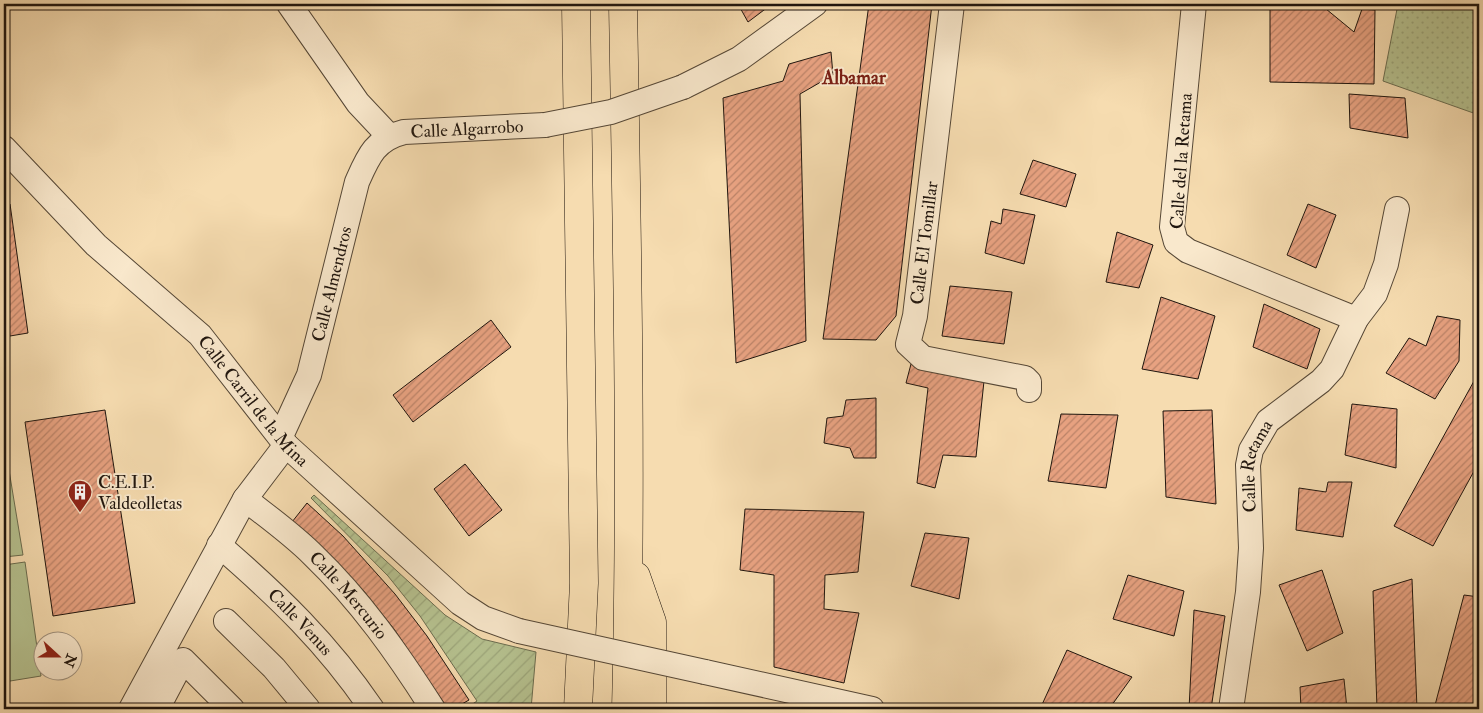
<svg xmlns="http://www.w3.org/2000/svg" width="1483" height="713" viewBox="0 0 1483 713" font-family="'IM FELL Double Pica',serif">
<style>
.grass{fill:url(#grass-dots);stroke:#6a6c4f}
.garden{fill:url(#garden-furrows);stroke:#6a6c4f}
.pitch{fill:#b6c290;stroke:#6a6c4f}
.building{fill:url(#building-hatch);stroke:#1f150e}
.lines{fill:none;stroke-linecap:round;stroke-linejoin:round}
.street-casing{stroke:#554736;stroke-width:26}
.highway-casing{stroke:#1f150e;stroke-width:29}
.street{stroke:#f9e8cc;stroke-width:24}
.highway{stroke:#f6dcb0;stroke-width:28}
.street-bridge-casing{stroke:#554736;stroke-width:26;stroke-linecap:butt}
.street-bridge{stroke:#f9e8cc;stroke-width:24}
.labels{text-anchor:middle;stroke-width:4;stroke-linejoin:round;paint-order:stroke}
.street-label{font-size:18px;fill:#1f150e;stroke:#f9e8cc}
.poi-label{font-size:18px;fill:#1f150e;stroke:#f9e8cc;text-anchor:start}
.neighbourhood-label{font-size:19px;font-weight:bold;fill:#7a1f14;stroke:#f9e8cc}
</style>
<defs>
<pattern id="grass-dots" width="8" height="8" patternUnits="userSpaceOnUse" patternTransform="scale(1.25)"><rect width="8" height="8" fill="#b6c290"/><path d="M2 2h.1M6 6h.1" fill="none" stroke="#9ca67b" stroke-width="1.8" stroke-linecap="round"/></pattern>
<pattern id="garden-furrows" width="10" height="10" patternUnits="userSpaceOnUse" patternTransform="scale(1.25)"><rect width="10" height="10" fill="#b6c290"/><path d="M-1 1l2-2M0 10L10 0M9 11l2-2" fill="none" stroke="#9ca67b"/></pattern>
<pattern id="building-hatch" width="6" height="6" patternUnits="userSpaceOnUse" patternTransform="scale(1.25)"><rect width="6" height="6" fill="#e8a281"/><path d="M-1 1l2-2M0 6l6-6M5 7l2-2" fill="none" stroke="#bb8368"/></pattern>
</defs>
<rect width="100%" height="100%" fill="#f6dcb0"/>
<filter id="stains"><feTurbulence type="fractalNoise" baseFrequency=".004" numOctaves="4"/><feColorMatrix values="0 0 0 0 .2 0 0 0 0 .09 0 0 0 0 .02 0 0 0 .5 -.17"/></filter>
<radialGradient id="worn" r=".72"><stop offset=".6" stop-color="#630" stop-opacity="0"/><stop offset="1" stop-color="#630" stop-opacity=".3"/></radialGradient>
<path class="grass" d="M1398 4H1479V115L1383 81Z"/>
<path class="garden" d="M314 495 445 615 482 639 536 652 531 709H465L477 701 420 616 388 576 311 498Z"/>
<path class="pitch" d="M7 458 23 555 4 557V459Z
M25 562 41 676 4 682V565Z"/>
<path class="building" d="M738 4H772L748 22Z
M869 4H932L896 316 876 340 823 339Z
M1270 4H1320L1354 32 1362 9 1375 10 1374 84 1270 82Z
M831 52 833 75 800 94 806 341 736 363 723 98 783 81 789 64Z
M1349 94 1405 98 1408 138 1350 128Z
M1033 160 1076 174 1066 207 1020 194Z
M10 204 28 333 4 337V205Z
M1308 204 1336 215 1316 268 1287 255Z
M1003 209 1035 215 1024 264 985 253 991 221 1001 224Z
M1117 232 1153 245 1139 288 1106 282Z
M950 286 1012 292 1004 344 942 336Z
M1161 297 1215 316 1198 379 1142 369Z
M1264 304 1320 329 1307 369 1253 347Z
M1437 316 1460 320 1459 361 1435 399 1386 373 1409 338 1426 346Z
M491 320 511 347 413 422 393 395Z
M911 364 984 381 976 457 943 455 935 488 917 483 928 388 906 383Z
M1479 372V462L1433 546 1394 526Z
M876 398V458H854L850 448 824 443 827 418 843 416 846 400Z
M1352 404 1397 409 1396 468 1345 455Z
M105 410 135 603 53 616 25 422Z
M1212 410 1216 504 1166 497 1163 411Z
M1061 414 1118 415 1106 488 1048 481Z
M465 464 502 510 469 536 434 489Z
M1328 482H1352L1343 537 1296 530 1299 488 1326 492Z
M307 503 343 536 395 594 427 636 469 700 453 709H448L394 629 363 590 311 536 292 522Z
M745 509 864 512 858 572 825 575 824 609 859 613 844 683 774 667V575L740 570Z
M925 533 969 538 959 599 911 586Z
M1322 570 1343 633 1307 651 1279 585Z
M1128 575 1184 591 1174 636 1113 619Z
M1412 579 1417 709H1377L1373 591Z
M1464 595 1479 597V709H1434Z
M1194 610 1225 616 1211 709H1189Z
M1067 650 1132 677 1109 709H1040Z
M1344 679 1347 709H1301L1300 687Z"/>
<g class="lines">
<defs>
<g id="street">
<path d="M289 4 358 103 389 136"/>
<path d="M952 4 915 316 908 344 923 358 1025 378 1029 382V390"/>
<path d="M1194 4 1172 227 1176 242 1188 251 1356 319"/>
<path d="M683 87 739 59 815 4"/>
<path id="s1" d="M4 148 96 245 200 335 286 445 460 603 483 618 519 631"/>
<path id="s2" d="M281 436 309 375 357 182C368 157 375 139 404 132L545 125"/>
<path id="s3" d="M245 499C268 517 292 534 313 555 360 600 398 654 433 709"/>
<path id="s4" d="M219 545C279 597 327 643 372 709"/>
<path d="M226 621 274 668 308 709"/>
<path d="M705 672 872 709"/>
<path d="M131 709 245 499 286 445"/>
<path d="M157 709 183 660 232 709"/>
<path id="s5" d="M1231 709 1248 592 1251 548 1248 465 1251 450 1268 421 1321 381 1332 369 1356 319 1375 294 1386 264 1397 209"/>
</g>
<path id="highway" d="M576 4 584 583 578 709
M623 4C627 239 632 474 626 709
M636 576 652 622V709"/>
</defs>
<use href="#street" class="street-casing"/>
<use href="#highway" class="highway-casing"/>
<use href="#street" class="street"/>
<use href="#highway" class="highway"/>
<defs>
<path id="street-bridge" d="M545 125 611 112 683 87
M519 631 705 672"/>
</defs>
<use href="#street-bridge" class="street-bridge-casing"/>
<use href="#street-bridge" class="street-bridge"/>
</g>
<defs>
<symbol id="building-pin" viewBox="-11 -11 22 30"><path d="M0 17L-7.5 6A9.5 9.5 0 1 1 7.5 6Z" fill="#8f2418" stroke="#f9e8cc"/><path d="M-4-6H4V6H1V3H-1V6H-4ZM-2.5-4.3h1.7v1.8h-1.7ZM.8-4.3h1.7v1.8H.8ZM-2.5-1h1.7V.8h-1.7ZM.8-1h1.7V.8H.8Z" fill="#fff"/></symbol>
</defs>
<g fill-rule="evenodd">
<use href="#building-pin" x="66" y="478" width="28" height="38"/>
</g>
<g class="labels">
<g class="street-label">
<text dy="6" stroke="none"><textPath href="#s2" startOffset="401">Calle Algarrobo</textPath></text>
<text transform="translate(1181 161) rotate(-86)" y="6">Calle del la Retama</text>
<text transform="translate(924 243) rotate(-83)" y="6">Calle El Tomillar</text>
<text dy="6" stroke="none"><textPath href="#s2" startOffset="161">Calle Almendros</textPath></text>
<text dy="6" stroke="none"><textPath href="#s1" startOffset="356">Calle Carril de la Mina</textPath></text>
<text dy="6" stroke="none"><textPath href="#s5" startOffset="246">Calle Retama</textPath></text>
<text dy="6" stroke="none"><textPath href="#s3" startOffset="142">Calle Mercurio</textPath></text>
<text dy="6" stroke="none"><textPath href="#s4" startOffset="112">Calle Venus</textPath></text>
</g>
<g class="poi-label">
<text x="98" y="488">C.E.I.P.<tspan x="98" dy="21">Valdeolletas</tspan></text>
</g>
<g class="neighbourhood-label">
<text x="854" y="84">Albamar</text>
</g>
</g>
<rect width="1483" height="713" fill="none" stroke="#f6dcb0" stroke-width="20"/>
<rect x="5" y="5" width="1473" height="703" fill="none" stroke="#1f150e" stroke-width="2.5"/>
<rect x="10" y="10" width="1463" height="693" fill="none" stroke="#1f150e"/>
<g transform="translate(58 656) rotate(111)"><circle r="24" fill="#f9e8cc" stroke="#a29480"/>
<path d="M0-4L9 19L0 12L-9 19Z" fill="#8f2418"/>
<text y="-8" font-size="14" font-weight="bold" text-anchor="middle" fill="#1f150e">N</text>
</g>
<rect width="100%" height="100%" filter="url(#stains)"/>
<rect width="100%" height="100%" fill="url(#worn)"/>
</svg>
